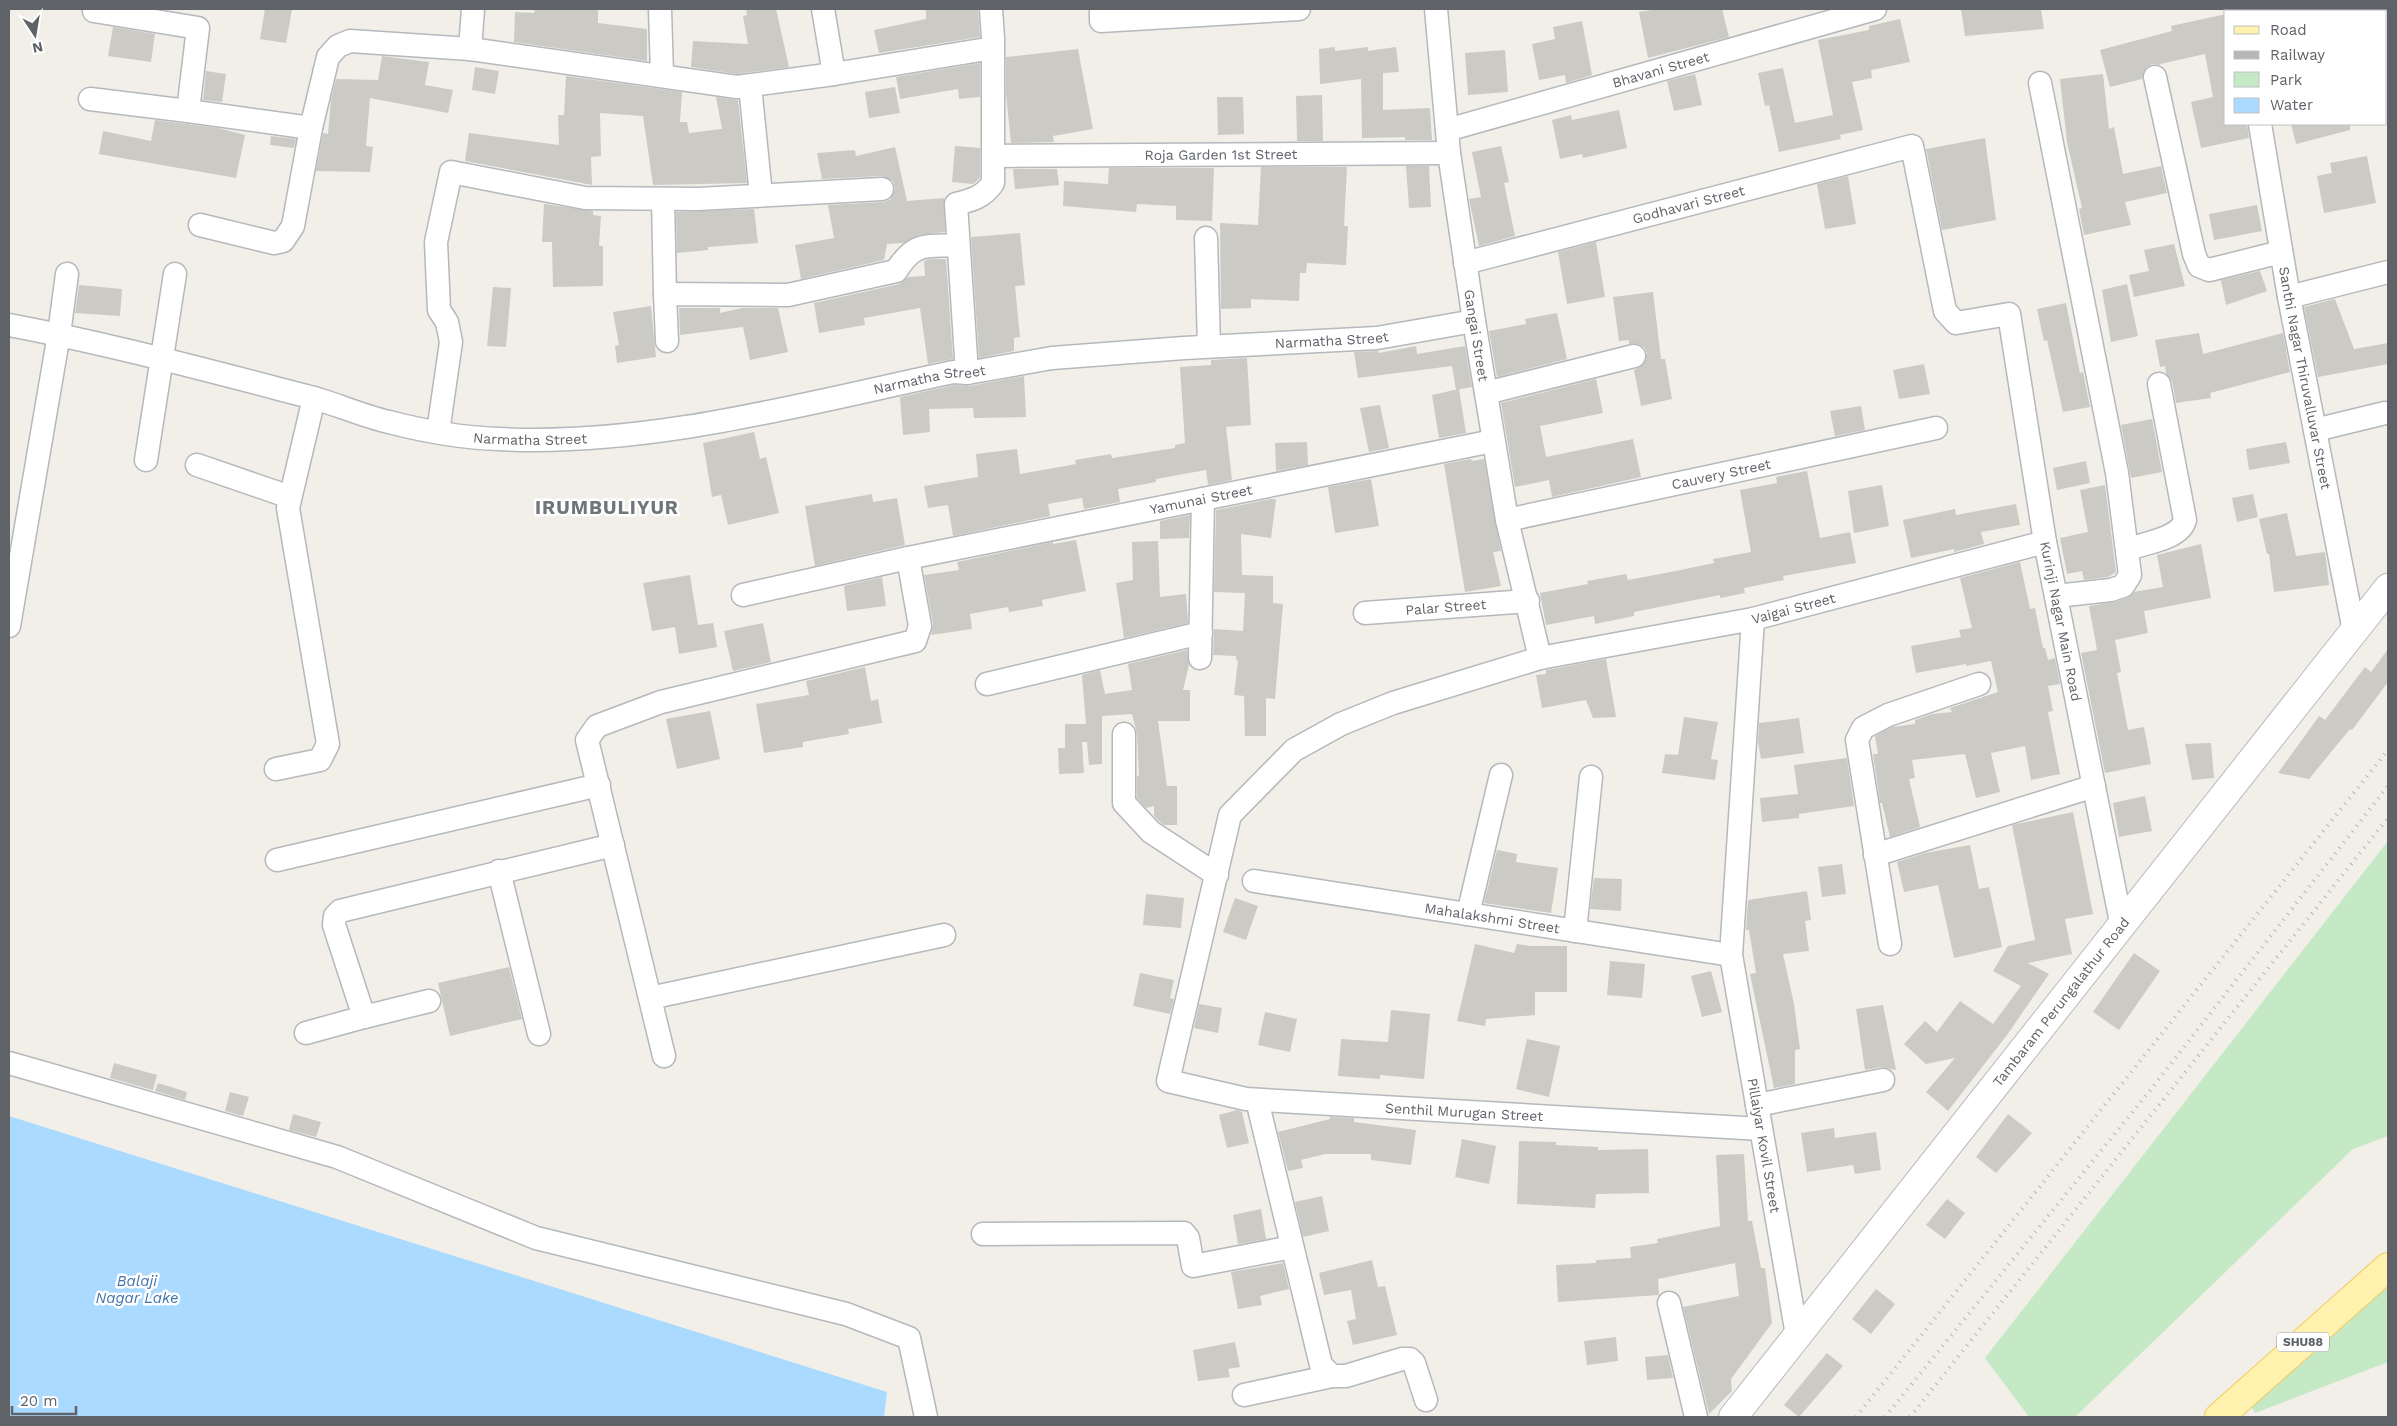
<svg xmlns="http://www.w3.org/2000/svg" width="2397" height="1426" viewBox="0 0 2397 1426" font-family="'Work Sans',sans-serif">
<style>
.green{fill:#c5e8c5}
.water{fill:#aadaff}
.building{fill:#cccac5}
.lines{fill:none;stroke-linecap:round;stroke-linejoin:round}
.street-casing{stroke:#b5b8bc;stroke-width:25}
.secondary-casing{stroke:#b6babf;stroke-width:30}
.primary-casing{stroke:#f2c960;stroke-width:30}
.street{stroke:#fff;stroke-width:22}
.secondary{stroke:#fff;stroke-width:28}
.primary{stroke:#fff2af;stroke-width:28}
.rail{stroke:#b6b7b8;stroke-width:4;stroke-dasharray:1 6;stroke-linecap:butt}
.labels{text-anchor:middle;stroke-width:5;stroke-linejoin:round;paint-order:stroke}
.shield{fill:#fff;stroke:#8f9295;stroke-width:1}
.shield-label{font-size:12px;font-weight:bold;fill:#5f6368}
.street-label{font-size:14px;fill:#5f6368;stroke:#fff}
.water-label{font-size:15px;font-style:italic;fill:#4174aa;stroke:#fff}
.district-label{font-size:19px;font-weight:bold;letter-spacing:1px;fill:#70757a;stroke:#fff}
</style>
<rect width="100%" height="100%" fill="#f1efe8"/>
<path class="green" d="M2388 841V1136L2353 1149 2075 1417H2029L1985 1358Z
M2388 1279V1362L2255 1413 2248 1400Z"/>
<path class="water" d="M9 1116 887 1392 884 1417H9Z"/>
<path class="building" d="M265 9H292L286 43 260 39Z
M535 9H598V23L647 29V61L514 42 515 12 534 13Z
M746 9H776L789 67 737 74 691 67 693 41 748 44 743 16 747 15Z
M926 9H978L980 37 879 53 874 30 926 19Z
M1658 9H1722L1729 37 1648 58 1639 12Z
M1961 9H2041L2044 29 1965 36Z
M2226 14V124H2247L2249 138 2201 148 2191 102 2213 97 2205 54 2160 64 2161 65 2152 64 2146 68 2142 79 2110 87 2100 50 2172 31 2171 26Z
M1900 19 1910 62 1871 70 1872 78 1852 82 1863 130 1840 135 1841 139 1779 152 1769 105 1765 106 1758 73 1783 68 1795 123 1833 115 1818 40 1869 30V26Z
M1582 21 1592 75 1566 83 1565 75 1539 80 1532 44 1555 39 1553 27Z
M113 27 155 34 151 62 108 56Z
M1335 47V51L1368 47V51L1396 47 1399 72 1383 73V110L1430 108 1432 140H1405V137L1362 138 1361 79 1320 84 1319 49Z
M1078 49 1093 129 1053 136 1054 142 1011 143 1006 94V57Z
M1505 50 1508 92 1468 95 1465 53Z
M382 56 429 62 425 85 453 90 448 113 370 98 366 146 373 147 370 172 316 171 323 133 328 134 331 100 336 79 378 80Z
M980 63V97L959 99 958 89 900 99 896 77Z
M475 67 499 71 495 94 472 90Z
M206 71 226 74 222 102 203 100Z
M1695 74 1702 105 1674 111 1667 81Z
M2103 74 2109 129 2114 127 2123 174 2161 166 2167 193 2125 202 2131 225 2084 235 2079 209 2082 208 2067 142 2060 79Z
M566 76 682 92 680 122H687L689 133 722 129 716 97 738 100 747 183 653 185 643 116 600 113 601 156 591 157 592 185 465 161 469 133 559 145 558 115H564Z
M895 87 900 113 869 118 865 92Z
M1322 95 1323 141H1297L1296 96Z
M1217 97H1243L1244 134 1218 135Z
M1619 110 1627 148 1583 158 1582 154 1560 159 1552 120 1571 115 1572 120Z
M155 120 218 128 245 135 236 178 99 154 103 131 151 141Z
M2291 124H2350V130L2296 144Z
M271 136 296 139 294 148 270 145Z
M1985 138 1996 220 1942 230 1926 149Z
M955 146 980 148V178L973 184 952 182Z
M1501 146 1509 182 1504 183 1515 236 1479 246 1469 199 1481 197 1472 152Z
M895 147 907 201 944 198 945 232 919 235 903 243 887 244 884 260 801 279 795 245 834 238 828 205 883 202 890 200 895 189 893 181 882 176 822 179 817 153 855 150 856 156Z
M2367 156 2376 203 2324 213 2317 176 2332 173 2330 163Z
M1406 166H1429L1431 207 1409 208Z
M1261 167H1347L1344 226H1348L1346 265 1307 263 1306 273H1300L1299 301 1251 299V308L1221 309 1220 223 1258 225Z
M1109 168H1214L1212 221 1176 220V206L1137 204 1136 212 1063 206 1064 181 1108 184Z
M1013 169H1057L1059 185 1015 189Z
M1848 176 1856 224 1825 229 1817 184Z
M544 204 593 211V215L601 216 599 246H603V286L553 287 552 242H542Z
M2257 205 2262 231 2214 240 2209 214Z
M754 209 758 243 708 247V250L677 253 676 212Z
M1020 233 1025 285 1015 286 1020 337 1014 338V351L979 358 971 237Z
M1596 242 1605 297 1567 304 1558 252Z
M2174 244 2185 286 2134 297 2129 275 2149 271 2144 250Z
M930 259H946L953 359 928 364 920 308 864 318 865 325 819 333 814 303 899 284 908 277 925 276 924 261Z
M2260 271 2267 291 2226 305 2221 280Z
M2127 284 2138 336 2111 342 2102 290Z
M79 285 122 289 120 316 75 313Z
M493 287 511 288 506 347 487 346Z
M1653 292 1661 359H1665L1672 399 1641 406 1634 370 1643 365 1647 353 1644 347 1638 344H1629V340L1619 341 1613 297Z
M2335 299 2354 349 2388 343V364L2318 377 2304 307Z
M2066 303 2080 373 2083 372 2090 407 2063 412 2047 340 2044 341 2037 309Z
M651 306 656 357 617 363 615 346 619 345 613 312Z
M679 308H720V313L742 308H778L788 352 750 360 743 327 680 335Z
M1557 313 1567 359 1497 377 1489 331 1526 324 1525 319Z
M2199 333 2203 354 2283 333 2290 372 2210 393 2211 398 2176 403 2172 381 2166 373 2165 366 2160 367 2155 340Z
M1416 346 1417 354 1465 346 1472 387 1456 390 1452 366 1358 378 1354 352 1378 351 1379 353Z
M1247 358 1251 425 1226 427 1232 480 1208 485 1206 470 1156 479V482L1118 489 1120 502 1084 509 1082 498 1048 504 1050 516 953 536 948 505 928 508 924 486 978 477 976 454 1017 449 1020 474 1076 464 1075 460 1111 454 1112 458 1175 448V445L1185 443 1180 367 1211 365V360Z
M1924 364 1930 394 1899 399 1893 370Z
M1024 376 1026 417 974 418 973 408 929 409 930 432 903 435 900 397 954 385 969 386Z
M1596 379 1603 413 1540 426 1546 457 1633 439 1641 477 1552 497 1549 480 1515 487 1501 403Z
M1459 389 1466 433 1439 438 1432 395Z
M1380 405 1389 448 1369 452 1360 408Z
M1861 406 1865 430 1835 436 1830 411Z
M2152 419 2162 472 2131 478 2121 425Z
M754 432 760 459 766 457 779 513 728 525 721 495 712 497 703 443Z
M1307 442 1308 465 1276 471 1275 443Z
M2286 442 2290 463 2249 470 2246 449Z
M1471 459 1472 461 1484 459 1501 551 1493 552 1501 586 1465 592 1444 464Z
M2086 461 2090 483 2057 490 2053 468Z
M1807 471 1820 538 1850 532 1856 563 1783 576 1784 580 1744 588 1745 593 1720 598V595L1634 612V616L1595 624 1594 616 1546 625 1540 593 1588 584 1587 581 1626 574 1628 580 1676 571 1714 563 1713 559 1751 552 1740 490 1777 483 1776 477Z
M1371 479 1379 526 1335 533 1328 487Z
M1882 485 1889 526 1854 533 1848 491Z
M2105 485 2116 572 2108 577 2084 580 2082 571 2067 574 2060 538 2088 532 2080 490Z
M872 494 873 502 897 498 905 545 815 566 805 506Z
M2253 494 2258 517 2237 522 2232 498Z
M1271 499H1276L1271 538 1241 534 1242 575 1273 576V603L1283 604 1275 699 1266 698V736H1245L1244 696 1234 695 1238 661 1236 660V656L1213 655 1214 629 1243 631 1245 593 1214 592 1216 510Z
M2016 504 2020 525 1981 532 1984 544 1954 552V549L1911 558 1903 520 1955 509 1956 515Z
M2287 513 2296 556 2325 552 2329 585 2274 592 2269 554H2267L2259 519Z
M1190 515 1189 538 1160 539V521Z
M1076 540 1086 591 1042 600 1043 606 1009 612 1008 607 970 614 972 629 931 635 933 624 924 575 959 570 957 562 1053 542V544Z
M1158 541 1160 597 1186 594 1188 623 1124 638 1116 583 1133 580 1132 542Z
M2201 544 2211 598 2144 611 2148 633 2115 640 2121 672 2117 673 2128 730 2144 727 2151 764 2105 773 2081 653 2097 650 2089 606 2115 602 2127 598 2134 592 2163 587 2157 555Z
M2020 562 2030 609 2035 608 2043 648H2045L2048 660 2055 658 2060 684 2048 686 2053 711 2048 712 2060 774 2031 780 2025 746 1991 753 2000 792 1976 798 1965 754 1912 760 1915 778 1909 779 1920 827 1890 837 1882 803H1880L1873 754H1878L1875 736 1892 727 1915 724V720L1932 714 1952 712 1950 708 1998 692 1991 661 1966 666V664L1916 673 1911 646 1961 637 1959 630 1972 628 1960 578Z
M690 575 698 625 713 623 717 647 679 654 675 627 652 631 643 583Z
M882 577 886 606 847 611 844 586Z
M763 623 771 662 733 671 724 631Z
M2388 649V682L2352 730 2350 729 2309 779 2278 773 2319 716 2325 720 2365 667 2371 672Z
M1187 650 1189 665 1183 690H1190V721H1158L1167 786H1177V825H1164L1160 822 1154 816V806L1146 808 1137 798V776H1139L1137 734 1132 714 1102 716V764L1089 765 1087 742H1082L1084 773 1059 774 1058 748H1065V724H1086L1082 675 1100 670 1105 694 1132 690 1128 664Z
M1606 659 1616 717 1593 718 1586 700 1542 708 1536 675 1546 674V670Z
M865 667 871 701 878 699 882 723 848 729 849 734 803 742V747L764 753 756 704 809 695 806 681Z
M710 711 720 759 677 769 666 719Z
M1684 717 1718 722 1711 759 1718 760 1715 780 1662 773 1665 754 1678 755Z
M1799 718 1804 753 1761 759 1758 742 1759 723Z
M2211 743 2214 778 2192 780 2185 744Z
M1847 758 1854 806 1799 814V818L1762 822 1760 798 1798 794 1794 765Z
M2145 796 2152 831 2119 837 2113 803Z
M2073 812 2093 914 2065 919 2072 954 2028 963 2049 974 2007 1035 1948 1111 1926 1092 1955 1058 1926 1064 1904 1044 1925 1021 1937 1032 1960 1001 1993 1024 2021 986 1993 971 2008 946 2035 940 2012 825Z
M1970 845 1979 889 1989 887 2002 947 1954 958 1938 885 1904 892 1897 862 1925 853Z
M1497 850 1517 854 1516 862 1558 868 1551 913 1484 903Z
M1842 864 1846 894 1822 897 1818 867Z
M1594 878 1622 879 1621 911 1590 909Z
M1807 891 1811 920 1805 921 1809 951 1783 954 1794 1004 1800 1049 1795 1050V1084L1774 1088 1750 974 1756 973 1749 930H1746L1748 900Z
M1146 894 1184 898 1181 928 1143 925Z
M1235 898 1258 906 1246 940 1223 932Z
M1475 944 1514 953 1517 944 1531 946H1567V992H1535V1015L1486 1019 1485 1026 1457 1021Z
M2134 953 2160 971 2119 1030 2093 1012Z
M1610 961 1645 964 1642 998 1607 995Z
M509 967 522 1019 450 1036 438 983Z
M1711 971 1722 1012 1702 1017 1691 976Z
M1140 973 1174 980 1170 998 1174 999 1170 1014 1133 1006Z
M1199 1004 1222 1008 1218 1033 1194 1028Z
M1883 1005 1896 1070 1881 1067 1865 1070 1856 1009Z
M1391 1010 1430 1014 1424 1079 1380 1075V1079L1338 1076 1341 1039 1388 1042Z
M1265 1012 1297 1019 1290 1052 1258 1045Z
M1527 1039 1560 1046 1549 1097 1516 1089Z
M114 1063 157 1075 153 1090 110 1078Z
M158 1083 187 1092 185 1100 155 1091Z
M230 1092 249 1097 243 1116 225 1111Z
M1237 1110 1242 1112 1249 1143 1227 1148 1219 1115Z
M293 1114 321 1122 316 1137 289 1130Z
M2008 1114 2032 1133 1996 1173 1976 1157Z
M1330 1117 1354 1118V1122L1416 1130 1411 1165 1371 1160V1154H1325L1301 1160 1303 1168 1288 1171 1278 1132 1330 1119Z
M1834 1128 1835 1138 1876 1132 1881 1170 1855 1174 1853 1165 1807 1172 1801 1133Z
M1462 1139 1496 1146 1489 1184 1455 1177Z
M1519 1141 1556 1142V1145L1598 1147V1150L1648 1149 1649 1193 1596 1194 1595 1208 1517 1204Z
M1744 1154 1748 1221H1752L1761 1268H1765L1772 1323 1731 1379 1732 1391 1709 1414 1683 1307 1739 1296 1735 1263 1658 1279 1659 1295 1558 1302 1556 1265 1596 1263V1260L1631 1258 1630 1247 1658 1243 1657 1239 1720 1226 1716 1155Z
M1322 1196 1329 1231 1303 1237 1295 1202Z
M1947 1199 1965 1213 1945 1239 1926 1225Z
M1261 1209 1266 1239 1238 1244 1233 1215Z
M1372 1260 1378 1287 1385 1286 1397 1335 1353 1345 1347 1321 1356 1319 1351 1290 1324 1295 1319 1273Z
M1283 1263 1289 1289 1260 1296 1262 1305 1238 1309 1231 1272Z
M1876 1289 1895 1304 1871 1334 1852 1319Z
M1616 1337 1618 1361 1587 1365 1584 1341Z
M1235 1342 1240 1367 1228 1369 1230 1377 1198 1381 1193 1350Z
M1827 1353 1843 1366 1799 1417 1784 1405Z
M1668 1355 1673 1378 1647 1380 1645 1357Z"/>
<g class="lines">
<defs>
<g id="street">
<path d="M660 9 662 75"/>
<path d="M823 9 834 74"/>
<path d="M1101 9V21L1299 9"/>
<path id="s1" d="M1436 9 1449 153 1474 321 1507 520 1540 658"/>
<path d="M94 11 198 28 188 111 311 128"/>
<path d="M470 49 473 9"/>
<path d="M2155 77 2194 254 2199 266 2209 270 2281 252"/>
<path d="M2040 83 2117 473 2130 575 2123 586 2111 590 2056 596"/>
<path d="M750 86 761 195"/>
<path d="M90 99 188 111"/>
<path id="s2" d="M2260 124 2289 297 2354 631"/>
<path id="s3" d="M1447 130 1875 9"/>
<path id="s4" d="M995 156 1449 153"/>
<path d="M663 199 665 294"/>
<path d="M200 225 274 243 283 241 293 226 311 128 328 57 338 46 350 41 470 49 737 87 834 74 993 48"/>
<path d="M1206 238 1209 346"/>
<path id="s5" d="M1465 263 1912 146 1945 311 1956 323 2009 314 2045 542 2122 927"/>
<path d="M2289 297 2388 272"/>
<path id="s6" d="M9 325C110 344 210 371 310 397 337 404 362 416 389 422 424 431 463 438 499 439 649 447 806 403 953 372L967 373 1052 358 1184 348 1377 338 1474 321"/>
<path d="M667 341 665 294 788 295 896 271C915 241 925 247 957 245"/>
<path d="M967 373 956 204C973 200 983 197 993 183V38L991 9"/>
<path d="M1486 393 1634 356"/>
<path d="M2315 430 2385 413"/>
<path d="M438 432 451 342 447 322 439 310 436 242 451 172 585 198 698 199 882 189"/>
<path d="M146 460 175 274"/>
<path d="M197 465 290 497"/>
<path id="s7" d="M1507 520 1936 428"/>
<path d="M2128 549C2145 543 2180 539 2185 520L2159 384"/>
<path id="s8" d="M743 595 908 558 1493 441"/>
<path id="s9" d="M1365 613 1528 601"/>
<path id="s10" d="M1753 619 1731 955 1797 1335"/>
<path d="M9 626 59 334 67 274"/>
<path d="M1200 658 1203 499"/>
<path d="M987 684 1201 633"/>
<path d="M1124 734V803L1151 832 1217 875"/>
<path d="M276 769 320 760 328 744 288 508 314 398"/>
<path d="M1875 855 2094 786"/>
<path d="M277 860 599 785"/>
<path d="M499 871 539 1034"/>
<path id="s11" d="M1254 881 1731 955"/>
<path d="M1468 914 1501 775"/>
<path d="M1575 931 1591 777"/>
<path d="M1890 944 1857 740 1863 728 1888 715 1979 684"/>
<path d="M650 998 944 935"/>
<path d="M429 1001 364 1017 334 925 335 916 340 911 613 845"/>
<path d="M306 1033 364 1017"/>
<path d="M664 1056 587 740 597 726 661 702 915 641 920 626 908 558"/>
<path d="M9 1063 337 1157 536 1238 846 1314 909 1338 926 1417"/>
<path d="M1257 1100 1321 1365 1332 1376H1346L1402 1359H1410L1414 1363 1426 1400"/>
<path d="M1757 1105 1883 1080"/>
<path id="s12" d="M1761 1129 1246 1099 1168 1081 1230 815 1294 750 1341 724 1393 703 1540 658 1753 619 2045 542"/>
<path d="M983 1234 1184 1233 1188 1238 1193 1266 1292 1247"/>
<path d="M1669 1303 1696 1417"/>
<path d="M1244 1395 1332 1376"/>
</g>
<g id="secondary">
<path id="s13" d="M1733 1417 2388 588"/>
</g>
<path id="primary" d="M2219 1417 2388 1267"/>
</defs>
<use href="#street" class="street-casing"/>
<use href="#secondary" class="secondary-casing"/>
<use href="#primary" class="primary-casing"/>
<use href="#street" class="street"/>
<use href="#secondary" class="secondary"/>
<use href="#primary" class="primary"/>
<path class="rail" d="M1856 1417 2388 750
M1885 1417 2152 1088 2388 786
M1910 1417 2388 818"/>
</g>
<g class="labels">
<rect class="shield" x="2277" y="1332.5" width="52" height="19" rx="4"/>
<g class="shield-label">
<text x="2303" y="1346">SHU88</text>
</g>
<g class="street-label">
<text dy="5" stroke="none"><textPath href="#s3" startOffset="222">Bhavani Street</textPath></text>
<text dy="5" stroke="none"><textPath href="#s4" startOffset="226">Roja Garden 1st Street</textPath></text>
<text dy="5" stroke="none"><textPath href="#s5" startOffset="231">Godhavari Street</textPath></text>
<text dy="5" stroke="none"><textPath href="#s1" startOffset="329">Gangai Street</textPath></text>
<text dy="5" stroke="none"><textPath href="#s6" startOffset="1345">Narmatha Street</textPath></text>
<text dy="5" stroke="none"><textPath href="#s2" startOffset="258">Santhi Nagar Thiruvalluvar Street</textPath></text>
<text dy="5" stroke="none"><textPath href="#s6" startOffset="940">Narmatha Street</textPath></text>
<text dy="5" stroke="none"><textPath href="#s6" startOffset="535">Narmatha Street</textPath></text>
<text dy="5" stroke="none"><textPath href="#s7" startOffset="219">Cauvery Street</textPath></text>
<text dy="5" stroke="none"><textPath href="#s8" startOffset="468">Yamunai Street</textPath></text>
<text dy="5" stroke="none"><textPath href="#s9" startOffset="81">Palar Street</textPath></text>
<text dy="5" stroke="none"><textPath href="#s12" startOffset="1482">Vaigai Street</textPath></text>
<text dy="5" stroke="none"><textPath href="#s5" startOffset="1012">Kurinji Nagar Main Road</textPath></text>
<text dy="5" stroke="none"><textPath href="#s11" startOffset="241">Mahalakshmi Street</textPath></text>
<text dy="5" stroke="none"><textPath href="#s13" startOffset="529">Tambaram Perungalathur Road</textPath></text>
<text transform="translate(1464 1112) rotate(3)" y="5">Senthil Murugan Street</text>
<text dy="5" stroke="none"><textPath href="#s10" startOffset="530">Pillaiyar Kovil Street</textPath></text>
</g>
<g class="water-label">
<text x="137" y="1286">Balaji<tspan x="137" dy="17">Nagar Lake</tspan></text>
</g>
<g class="district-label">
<text x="607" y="514">IRUMBULIYUR</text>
</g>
</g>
<rect width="2397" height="1426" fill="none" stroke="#5f6368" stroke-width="20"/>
<rect x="2224" y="10" width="162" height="115" fill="#ffffff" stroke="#bfc1c3"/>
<rect x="2234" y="26" width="25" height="8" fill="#fff2af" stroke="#bfc1c3"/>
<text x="2270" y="35" font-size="15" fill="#5f6368">Road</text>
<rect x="2234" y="51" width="25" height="8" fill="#b6b7b8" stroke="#bfc1c3"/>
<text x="2270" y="60" font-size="15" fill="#5f6368">Railway</text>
<rect x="2234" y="72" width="25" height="15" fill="#c5e8c5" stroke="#bfc1c3"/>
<text x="2270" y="85" font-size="15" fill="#5f6368">Park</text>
<rect x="2234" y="98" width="25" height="15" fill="#aadaff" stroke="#bfc1c3"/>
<text x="2270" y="110" font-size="15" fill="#5f6368">Water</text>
<g transform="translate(35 35) rotate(168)" stroke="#ffffff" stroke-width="4" paint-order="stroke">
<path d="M0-4L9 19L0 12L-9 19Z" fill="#5f6368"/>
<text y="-8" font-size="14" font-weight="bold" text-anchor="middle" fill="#5f6368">N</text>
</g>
<path d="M12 1406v8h64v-8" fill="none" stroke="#5f6368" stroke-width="2.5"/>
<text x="20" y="1406" font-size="15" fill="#5f6368" stroke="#ffffff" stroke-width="4" paint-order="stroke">20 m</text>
</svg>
